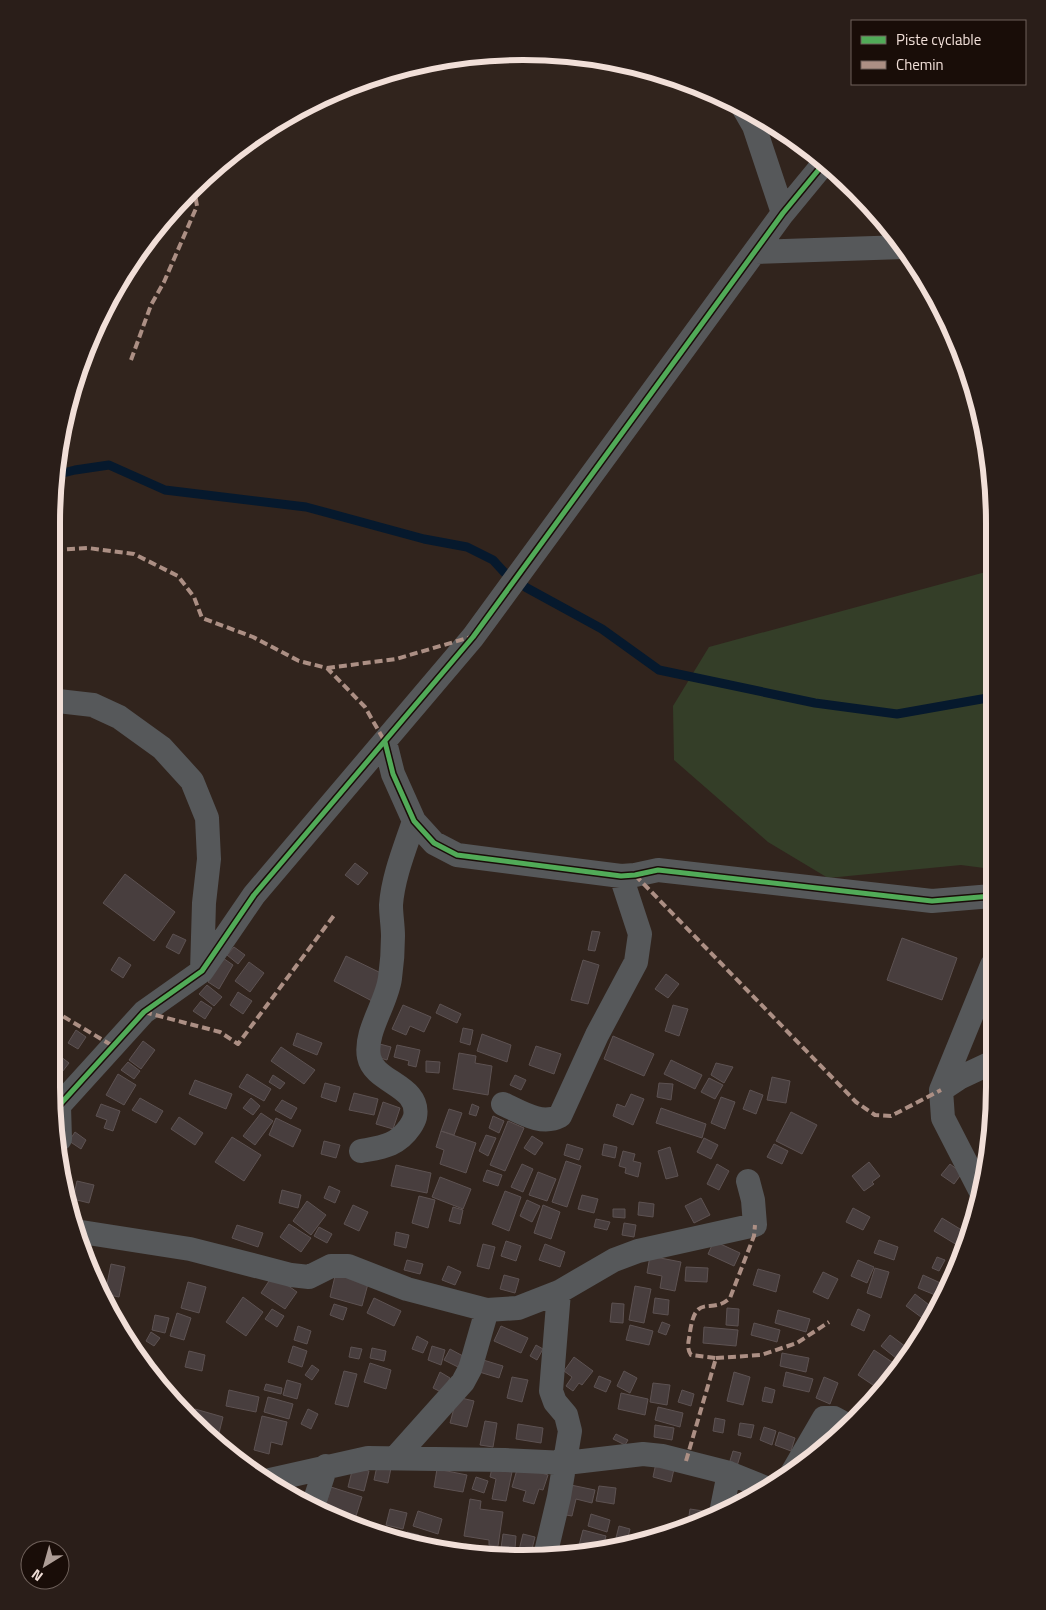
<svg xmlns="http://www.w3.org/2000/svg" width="1046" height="1610" viewBox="0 0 1046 1610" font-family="'Titillium Web',sans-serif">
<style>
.green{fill:#343e28}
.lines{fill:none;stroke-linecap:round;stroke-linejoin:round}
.stream{stroke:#06192d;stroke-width:9}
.building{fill:#483e3e;stroke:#5d5252}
.street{stroke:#56585a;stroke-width:24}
.quiet{stroke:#ac8f84;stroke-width:4;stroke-dasharray:8 4;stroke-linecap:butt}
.cycleway-casing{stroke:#190d08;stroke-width:8}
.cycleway{stroke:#51ab58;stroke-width:5}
.rim{fill:none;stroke:#f1dfd8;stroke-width:6}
</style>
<rect width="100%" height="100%" fill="#31241d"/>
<path class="green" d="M993 570 992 869 961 865 828 878 768 842 674 760 673 706 709 647Z"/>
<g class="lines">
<path class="stream" d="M55 475 75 470 109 465 165 490 306 507 424 539 467 547 493 560 504 572 527 588 602 629 659 670 815 703 897 714 993 697"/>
</g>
<path class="building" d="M858 194 869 206 867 209 853 199Z
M355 863 368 873 358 885 345 875Z
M125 874 175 912 154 941 103 903Z
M592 931 600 932 595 951 588 950Z
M173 934 186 940 179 954 166 947Z
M902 938 957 958 942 1000 887 980Z
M234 947 245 955 238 964 227 955Z
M346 956 385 975 372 1001 334 981Z
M119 957 131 965 123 978 111 970Z
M223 958 233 965 219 989 208 982Z
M583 960 599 965 588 1004 571 1000Z
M249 962 264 973 250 992 235 981Z
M666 974 679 984 668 998 655 989Z
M207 985 222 997 214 1006 199 994Z
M52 991 56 993 52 1008Z
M238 992 252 1001 243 1014 230 1005Z
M201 1001 212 1008 205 1019 193 1011Z
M440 1004 461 1014 457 1023 436 1013Z
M403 1005 431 1017 424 1032 410 1026 406 1035 392 1029Z
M673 1005 688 1009 679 1036 665 1031Z
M463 1028 473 1030 470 1045 460 1042Z
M76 1030 86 1037 78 1049 68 1043Z
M297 1033 322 1043 317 1055 293 1045Z
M482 1034 511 1045 507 1062 477 1051Z
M613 1036 654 1054 644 1076 604 1059Z
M143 1041 155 1050 141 1069 129 1060Z
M376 1043 391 1047 387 1060 373 1056Z
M397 1045 420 1050 416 1067 408 1065 409 1061 394 1057Z
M536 1046 561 1054 554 1074 529 1065Z
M281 1047 315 1070 304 1084 271 1061Z
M56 1053 69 1063 56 1080 51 1077V1059Z
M459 1053 476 1056 475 1063 492 1066 488 1095 453 1089Z
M671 1060 702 1075 695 1089 664 1074Z
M426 1061 440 1062 439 1073 426 1072Z
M128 1062 140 1071 134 1079 121 1070Z
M716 1063 733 1067 724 1083 711 1075Z
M118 1074 136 1085 124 1105 106 1095Z
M247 1074 271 1089 264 1101 239 1087Z
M273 1075 285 1083 280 1089 269 1082Z
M515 1075 526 1080 521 1090 510 1085Z
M772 1077 790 1081 786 1103 767 1100Z
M709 1078 723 1085 715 1099 701 1092Z
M195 1080 232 1094 226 1109 189 1094Z
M325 1083 340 1087 336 1102 321 1097Z
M659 1083 673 1084 671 1100 657 1097Z
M750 1090 763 1095 756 1114 743 1109Z
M354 1093 378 1099 374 1115 349 1110Z
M631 1094 644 1099 633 1125 613 1116 617 1104 625 1107Z
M721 1097 735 1102 725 1129 711 1123Z
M140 1098 163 1111 156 1123 132 1110Z
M251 1098 260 1106 253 1115 243 1108Z
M282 1100 297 1108 291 1119 275 1110Z
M383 1102 400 1108 393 1129 376 1124Z
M101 1104 120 1111 113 1131 104 1128 107 1120 96 1116Z
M472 1104 479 1107 476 1116 469 1114Z
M661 1108 706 1124 702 1138 656 1123Z
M449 1109 462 1113 454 1135 441 1131Z
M791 1112 817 1125 802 1154 776 1141Z
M261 1113 273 1121 255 1145 243 1136Z
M493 1116 504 1121 499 1133 489 1128Z
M179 1117 203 1133 195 1145 171 1129Z
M276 1118 301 1130 293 1147 269 1135Z
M508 1121 524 1128 505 1171 490 1165Z
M441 1131 476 1143 466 1173 440 1164 444 1150 436 1147Z
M75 1132 86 1140 81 1149 69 1141Z
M486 1135 496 1138 488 1156 479 1151Z
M532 1136 543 1143 535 1155 524 1148Z
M232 1137 261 1155 244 1181 215 1162Z
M704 1138 718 1145 711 1159 697 1152Z
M324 1141 340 1145 336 1158 321 1154Z
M567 1144 583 1149 579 1160 564 1155Z
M604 1144 617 1147 615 1158 602 1155Z
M774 1144 788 1151 782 1164 767 1157Z
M670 1147 678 1176 666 1179 658 1151Z
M986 1149 990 1152 986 1167 977 1160Z
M623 1151 635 1154 633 1161 641 1163 638 1177 625 1173 626 1168 619 1166Z
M566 1161 581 1166 567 1207 552 1202Z
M869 1162 880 1176 872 1182 874 1184 864 1191 852 1176Z
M522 1164 533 1169 523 1192 511 1187Z
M717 1164 729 1171 719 1190 707 1184Z
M950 1164 962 1173 954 1184 941 1175Z
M396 1165 431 1173 427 1193 391 1186Z
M487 1170 502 1175 498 1186 483 1181Z
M538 1172 556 1179 547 1201 529 1195Z
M440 1177 471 1189 463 1209 432 1197Z
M77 1181 94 1185 89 1203 73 1199Z
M329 1186 340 1191 335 1203 324 1198Z
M282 1190 301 1195 298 1208 279 1203Z
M505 1191 521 1197 509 1231 492 1224Z
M582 1195 598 1199 594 1213 578 1209Z
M419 1196 435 1200 428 1228 412 1223Z
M701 1198 710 1215 694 1223 685 1206Z
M527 1200 540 1206 532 1222 520 1216Z
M307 1201 326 1215 311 1235 293 1221Z
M639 1202 654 1204 653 1217 638 1215Z
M353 1205 368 1212 359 1231 344 1224Z
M543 1205 560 1212 551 1239 534 1233Z
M453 1207 463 1210 460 1224 449 1221Z
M853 1208 870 1217 863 1230 846 1222Z
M613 1209H625V1218L613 1217Z
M942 1218 965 1232 957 1245 934 1231Z
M596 1219 610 1222 607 1230 594 1227Z
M624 1223 636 1225 634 1237 622 1235Z
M289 1224 311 1238 301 1252 280 1237Z
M237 1225 263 1233 258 1247 232 1238Z
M319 1227 332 1234 327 1243 314 1236Z
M396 1232 409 1235 406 1248 394 1245Z
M879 1240 898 1247 894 1260 874 1253Z
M506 1241 521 1246 516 1261 501 1256Z
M714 1241 740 1253 734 1266 708 1254Z
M483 1244 495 1247 489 1269 477 1266Z
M545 1244 565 1252 560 1267 539 1260Z
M650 1256 681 1262 675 1291 660 1288 662 1276 647 1273Z
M937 1257 945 1260 939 1271 932 1268Z
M407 1260 423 1264 420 1274 404 1270Z
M858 1260 874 1267 867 1283 851 1276Z
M111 1264 125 1267 119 1297 105 1294Z
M448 1266 461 1272 455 1285 442 1280Z
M686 1267 708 1268 707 1282 685 1281Z
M875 1268 889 1272 881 1298 867 1293Z
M758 1269 780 1275 776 1292 753 1285Z
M336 1272 369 1280 362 1306 330 1297Z
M823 1272 838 1279 828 1299 813 1292Z
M273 1275 297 1292 285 1309 261 1293Z
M504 1275 519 1279 515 1293 500 1289Z
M923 1275 947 1286 940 1297 918 1288Z
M188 1282 206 1287 199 1313 181 1308Z
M635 1286 651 1289 644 1323 629 1320Z
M915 1294 933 1308 925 1320 906 1306Z
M243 1297 263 1312 246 1336 226 1322Z
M374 1298 401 1311 394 1326 367 1313Z
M655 1298 669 1300 668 1315 653 1313Z
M612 1303 624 1304 623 1323 610 1322Z
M334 1304 347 1308 343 1320 330 1315Z
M727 1308 739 1309 738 1326 726 1325Z
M272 1309 284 1316 277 1327 265 1319Z
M858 1309 870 1315 864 1331 851 1325Z
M778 1310 810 1319 806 1332 775 1323Z
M177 1313 191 1318 184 1340 170 1336Z
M155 1315 169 1318 165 1333 152 1330Z
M662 1322 670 1325 666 1335 658 1332Z
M754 1323 780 1330 777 1342 751 1335Z
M630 1325 653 1331 649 1345 626 1340Z
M298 1326 311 1331 307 1344 294 1340Z
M501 1326 528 1338 521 1353 494 1341Z
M704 1327 738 1330 736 1346 703 1343Z
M151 1332 160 1338 154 1346 146 1341Z
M890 1335 906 1347 897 1359 881 1346Z
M417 1336 428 1342 423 1353 412 1349Z
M536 1345 543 1349 537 1360 530 1356Z
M293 1346 307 1351 302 1367 288 1362Z
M432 1346 445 1350 441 1365 428 1360Z
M351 1347 362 1349 359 1359 349 1357Z
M372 1348 386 1351 384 1361 370 1358Z
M450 1349 463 1356 458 1367 444 1360Z
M874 1350 898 1366 882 1391 858 1375Z
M189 1351 205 1355 202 1371 185 1367Z
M782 1353 809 1358 806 1372 780 1366Z
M574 1357 593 1371 582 1385 579 1383 573 1391 566 1386 572 1377 564 1371Z
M480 1359 503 1366 499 1378 476 1371Z
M370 1363 391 1370 386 1389 364 1382Z
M312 1365 319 1370 312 1380 305 1375Z
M344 1371 357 1374 348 1407 335 1404Z
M624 1371 637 1378 630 1393 617 1386Z
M440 1372 450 1378 443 1393 433 1388Z
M734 1372 750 1377 743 1405 727 1401Z
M786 1372 813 1379 809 1392 783 1386Z
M599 1376 611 1381 606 1392 594 1387Z
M512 1377 528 1380 522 1402 507 1398Z
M824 1377 838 1383 830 1404 816 1398Z
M287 1380 301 1384 297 1399 283 1395Z
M653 1383 670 1385 667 1405 650 1402Z
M266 1384 282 1388 281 1394 264 1390Z
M765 1387 775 1390 772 1403 762 1401Z
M229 1390 259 1397 256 1412 226 1406Z
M682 1390 694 1394 691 1406 678 1402Z
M621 1393 648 1399 645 1415 618 1409Z
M268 1397 293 1404 289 1419 264 1412Z
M457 1397 474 1401 467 1427 450 1423Z
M658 1407 683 1413 680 1427 655 1420Z
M195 1409 223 1417 217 1441 194 1416Z
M308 1409 318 1414 311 1429 301 1424Z
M262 1416 287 1422 282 1445 271 1442 269 1454 254 1450Z
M715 1418 725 1420 723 1433 713 1431Z
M485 1421 497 1423 493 1447 480 1445Z
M740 1423 754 1425 751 1438 738 1435Z
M518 1424 543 1428 541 1443 516 1439Z
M655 1425 674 1428 672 1440 654 1437Z
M764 1427 776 1431 772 1445 760 1440Z
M779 1432 795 1438 791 1451 775 1445Z
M616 1434 628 1440 625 1445 613 1439Z
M733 1451 741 1453 737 1466 729 1464Z
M493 1463 513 1467 506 1501 492 1499 496 1479 490 1477Z
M656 1463 674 1469 671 1482 653 1477Z
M377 1466 391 1468 388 1483 374 1480Z
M518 1466 548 1475 543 1490 539 1489 534 1504 523 1501 526 1491 512 1487Z
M353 1467 369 1471 364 1491 348 1487Z
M437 1469 467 1475 463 1492 434 1487Z
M476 1477 488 1481 484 1493 472 1489Z
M566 1484 595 1490 592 1503 576 1499 572 1516 560 1514Z
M599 1486 616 1488 614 1504 596 1501Z
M331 1487 362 1497 356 1516 325 1506Z
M470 1499 481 1501 480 1509 503 1512 498 1546 489 1545V1540L464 1536Z
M390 1509 407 1513 403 1529 386 1525Z
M690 1509 710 1512V1513L688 1523Z
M418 1511 442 1519 438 1534 413 1526Z
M591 1514 610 1520 607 1532 588 1526Z
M619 1526 630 1529 627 1541 616 1538Z
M583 1530 606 1536 603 1547 578 1549Z
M407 1532 419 1535 417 1543 405 1540Z
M503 1534 516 1536 515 1549 501 1548Z
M523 1534 535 1537 531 1553 519 1550Z
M426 1543 451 1547 450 1549 426 1544Z
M465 1544 489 1549 488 1557 464 1552Z
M497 1551 515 1555 495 1557Z"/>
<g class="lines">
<path class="street" d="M743 107 754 126 783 213
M755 252 904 247
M54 702 58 701 93 705 119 717 162 748 192 781 207 818 209 859 204 903 202 971
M385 742 393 774 414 821 434 843 457 855 621 876 635 875 658 870 932 901 992 896
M941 1090 959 1078 991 1063
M503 1104C521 1112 541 1126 560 1116L597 1035 636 962 640 934 621 876
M59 1106 60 1139
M55 1110 144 1012 202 971 254 895 473 637 783 213 825 162
M361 1151C382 1147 397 1146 410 1127 412 1124 414 1121 415 1117 421 1085 374 1083 369 1057 364 1032 387 1003 390 978 392 964 393 949 393 936 393 926 391 915 391 905 393 877 405 848 414 821
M980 1190 943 1118 941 1090 992 965
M75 1231 190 1249 291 1275 309 1277 331 1266H348L407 1289 487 1310
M395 1458 463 1382 470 1369 487 1310 518 1308 559 1292 614 1260 638 1251 755 1225 753 1200 748 1181
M792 1473 824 1418H834L847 1425
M270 1480 368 1458 505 1460 566 1463 643 1454 662 1456 729 1473 766 1488
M314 1503 326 1466
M722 1508 729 1473
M546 1552 559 1497 570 1431 566 1415 555 1402 551 1391 559 1292"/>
<path class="quiet" d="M194 188 223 169 256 136
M131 360 151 305 164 282 197 206 194 188
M55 550 88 548 134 554 178 576 194 597 202 618 253 637 299 661 327 668 365 707 385 742
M327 668 396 659 471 637
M635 875 856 1102 875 1115 891 1116 941 1090
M144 1012 220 1032 238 1044 335 914
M52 1014H59L113 1046
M716 1358 761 1355 797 1343 829 1322
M686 1461 716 1358 691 1355C686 1348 689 1340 690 1332 696 1291 711 1316 730 1298L754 1236 755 1225"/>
<defs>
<path id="cycleway" d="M385 742 393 774 414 821 434 843 457 855 621 876 635 875 658 870 932 901 992 896
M55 1110 144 1012 202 971 254 895 473 637 783 213 825 162"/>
</defs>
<use href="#cycleway" class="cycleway-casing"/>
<use href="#cycleway" class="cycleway"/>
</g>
<path d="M0 0H1046V1610H0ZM523 60H523A463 463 0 0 1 986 523V1087A463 463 0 0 1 523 1550H523A463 463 0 0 1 60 1087V523A463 463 0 0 1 523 60Z" fill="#2a1e19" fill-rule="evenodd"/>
<path class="rim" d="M523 60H523A463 463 0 0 1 986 523V1087A463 463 0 0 1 523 1550H523A463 463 0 0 1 60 1087V523A463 463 0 0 1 523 60Z"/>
<rect x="851" y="20" width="175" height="65" fill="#190d08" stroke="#6f615b"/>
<rect x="861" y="36" width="25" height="8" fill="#51ab58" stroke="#6f615b"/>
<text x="896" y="45" font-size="15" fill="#f1dfd8">Piste cyclable</text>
<rect x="861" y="61" width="25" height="8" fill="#ac8f84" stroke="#6f615b"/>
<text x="896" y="70" font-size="15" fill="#f1dfd8">Chemin</text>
<g transform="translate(45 1565) rotate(217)"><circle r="24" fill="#190d08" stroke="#6f615b"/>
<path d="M0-4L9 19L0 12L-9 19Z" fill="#ae9e97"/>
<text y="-8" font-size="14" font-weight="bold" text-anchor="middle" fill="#f1dfd8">N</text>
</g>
</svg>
